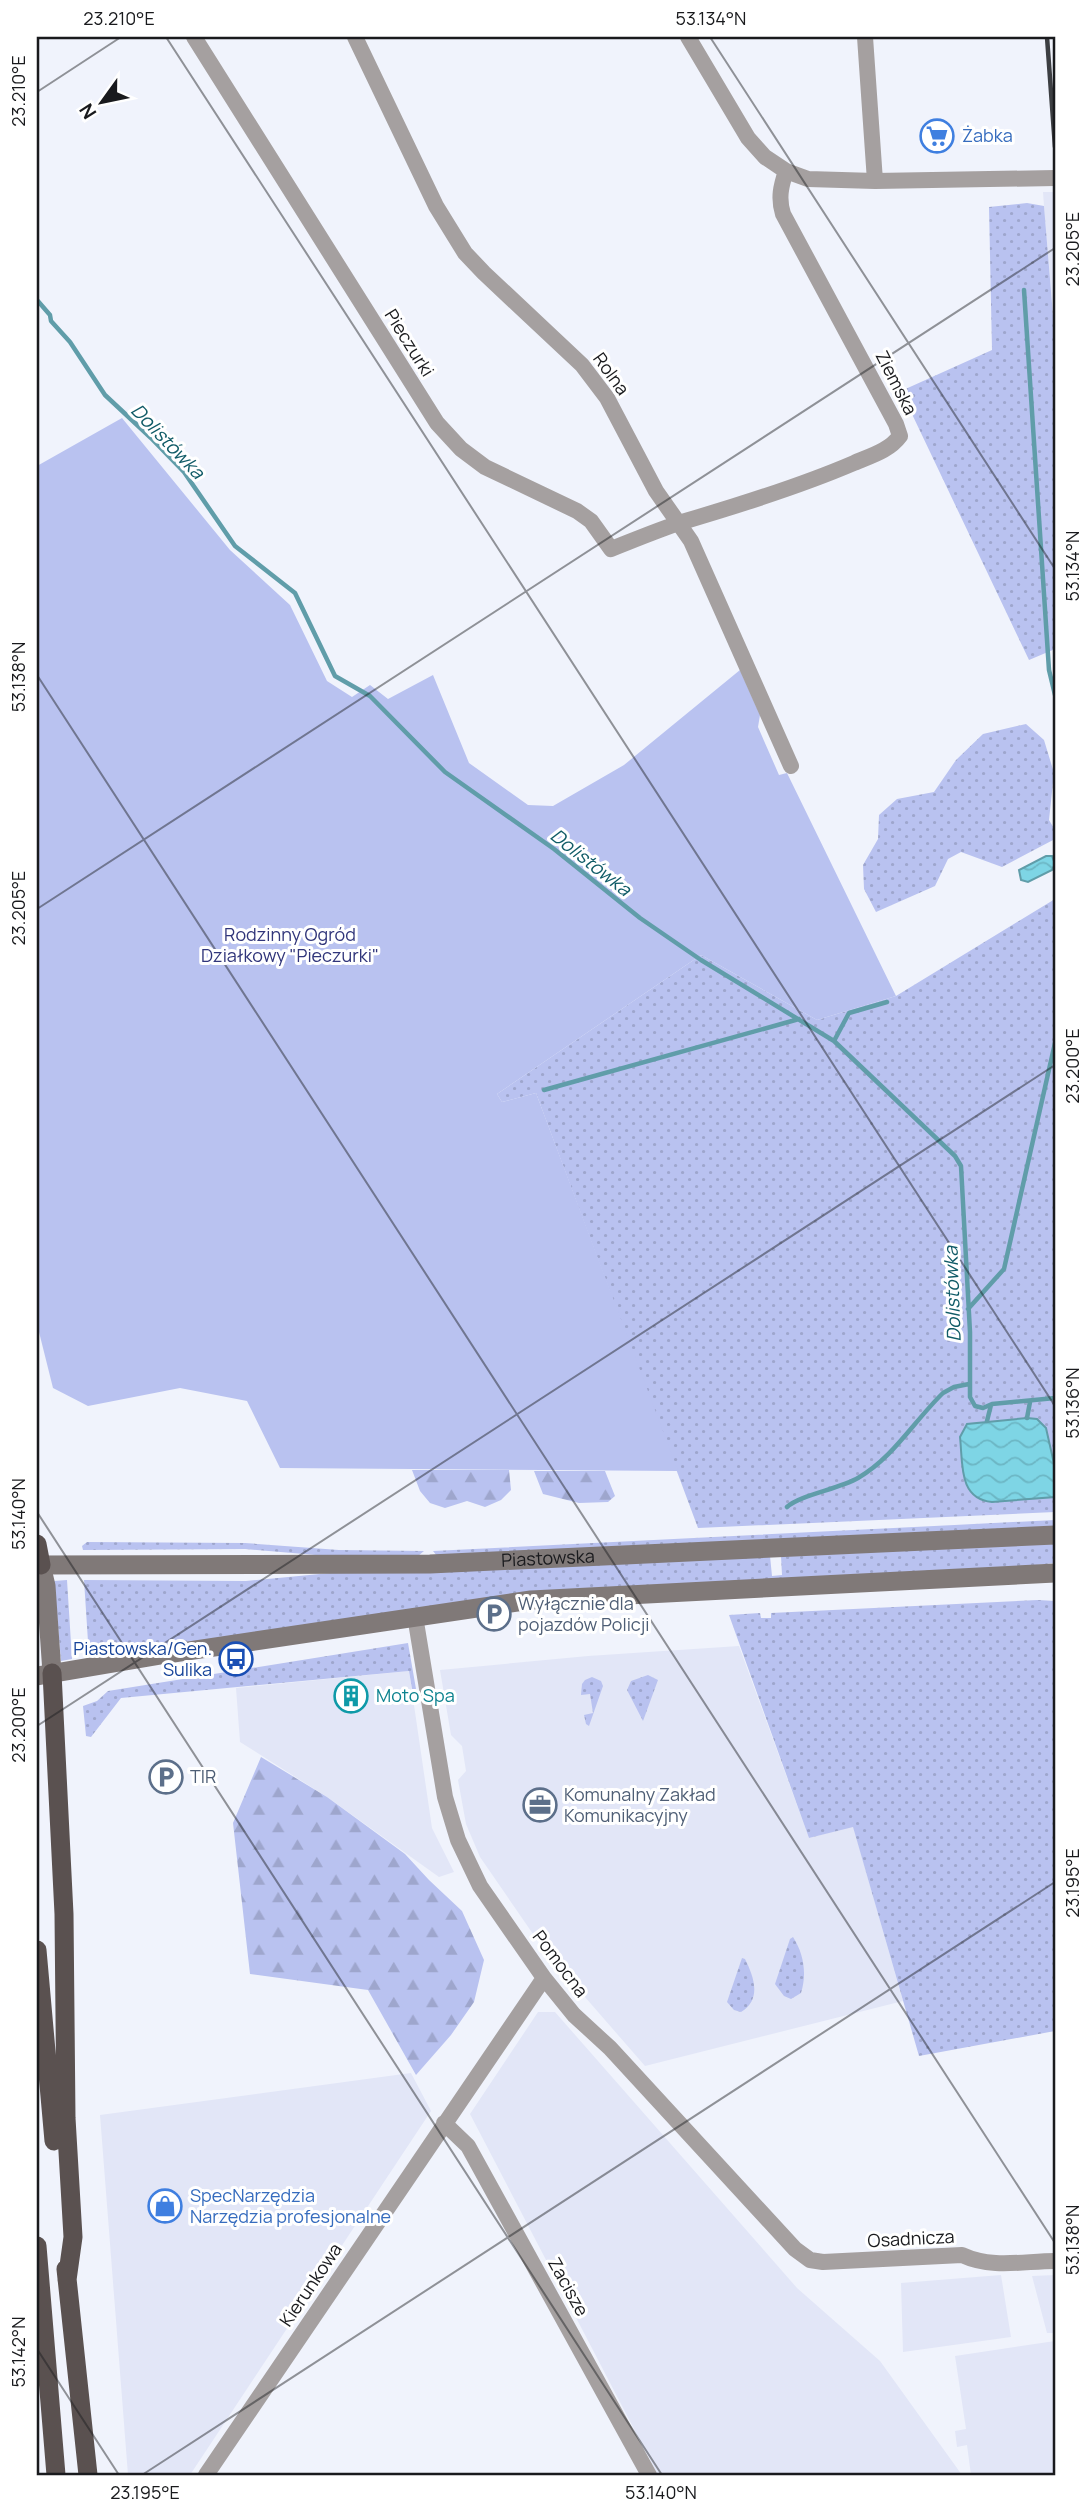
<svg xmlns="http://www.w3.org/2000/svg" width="1092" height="2512" viewBox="0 0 1092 2512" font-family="Manrope,sans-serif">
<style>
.built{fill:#e2e6f7}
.grass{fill:url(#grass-dots)}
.forest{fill:url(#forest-firs)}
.garden{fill:#b9c2f0}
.water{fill:url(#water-waves);stroke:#609da9;stroke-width:2}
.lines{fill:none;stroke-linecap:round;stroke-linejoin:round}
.stream{stroke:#609da9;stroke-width:4.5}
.minor{stroke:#a5a0a0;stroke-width:16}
.secondary{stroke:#807978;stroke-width:19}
.trunk{stroke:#5a5150;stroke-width:19}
.rail{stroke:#3c3e42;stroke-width:4.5}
.ticks{fill:none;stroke:#191a1d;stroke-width:2;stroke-opacity:0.45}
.labels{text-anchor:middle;stroke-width:6;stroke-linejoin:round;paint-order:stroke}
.shop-label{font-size:18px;fill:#366cbe;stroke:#fff;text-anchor:start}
.street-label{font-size:18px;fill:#191a1d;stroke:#fff}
.park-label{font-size:18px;fill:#30357a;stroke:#fff}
.service-label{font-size:18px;fill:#4e5e75;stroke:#fff;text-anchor:start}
.transit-label{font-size:18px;fill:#164399;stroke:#fff;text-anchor:end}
.culture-label{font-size:18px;fill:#0d838f;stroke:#fff;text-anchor:start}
.water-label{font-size:19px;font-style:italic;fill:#105b67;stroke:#fff}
.neatline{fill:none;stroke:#191a1d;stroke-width:2.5}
.ticks-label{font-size:18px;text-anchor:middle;fill:#191a1d}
</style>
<defs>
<pattern id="grass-dots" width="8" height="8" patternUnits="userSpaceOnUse" patternTransform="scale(1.75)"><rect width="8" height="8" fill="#b9c2f0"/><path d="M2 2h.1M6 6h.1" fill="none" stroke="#9ea6cd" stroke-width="1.8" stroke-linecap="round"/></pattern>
<pattern id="forest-firs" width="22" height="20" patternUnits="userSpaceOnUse" patternTransform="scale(1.75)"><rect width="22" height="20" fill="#b9c2f0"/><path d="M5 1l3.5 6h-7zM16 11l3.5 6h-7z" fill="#9ea6cd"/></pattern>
<pattern id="water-waves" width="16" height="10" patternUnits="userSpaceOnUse" patternTransform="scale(1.75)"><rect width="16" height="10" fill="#7ed5e5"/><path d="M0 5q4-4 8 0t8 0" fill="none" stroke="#6cb6c4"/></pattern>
</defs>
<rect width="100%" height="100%" fill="#f0f3fc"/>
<path class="built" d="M1043 192H1055V340L1044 206Z
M739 1646 809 1838 853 1826 903 2001 645 2066 558 1966 560 1955 545 1936 533 1934 480 1857 466 1824 458 1780 466 1771 462 1746 451 1735 440 1670 588 1656Z
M409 1671 432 1828 454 1872 439 1877 327 1797 240 1742 236 1688Z
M538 2012H555L797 2288 880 2361 962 2475H658L470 2114Z
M411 2073 431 2111 190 2475H128L100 2115Z
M1001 2275 1011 2337 903 2352 901 2283Z
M1055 2275V2333H1047L1032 2276Z
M1055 2341V2475H971L967 2445 957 2447 955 2431 966 2429 955 2356Z"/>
<path class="grass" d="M1027 203 1044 206 1055 340V649L1029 660 901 391 992 350 989 207Z
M1026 724 1044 740 1054 773 1049 820 1055 830V839L1002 867 961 852 948 859 935 886 876 912 864 889 863 865 878 839 879 815 897 799 934 792 956 760 983 734Z
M1055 899V1512L698 1528 536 1093 502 1102 497 1094 701 955 817 1020 896 996Z
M1055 1520V1526L437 1556 433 1551Z
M87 1542 245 1543 339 1550 424 1551 418 1556 339 1557 245 1549 83 1550 82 1546Z
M1055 1543V1563L1028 1566 536 1591 89 1657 84 1580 246 1581 341 1572 770 1556 772 1576 782 1575 781 1556Z
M67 1580 72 1659 61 1661 54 1581Z
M1038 1600 1055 1601V2031L919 2056 853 1827 809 1838 729 1615 760 1613 761 1618H771V1613Z
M408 1643 416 1689H412L409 1671 121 1698 91 1737 86 1736 83 1706 97 1701 108 1691Z
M648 1675 658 1680 643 1721 627 1690 631 1681Z
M592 1677 601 1681 603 1686 589 1726 586 1724 584 1715 593 1713 590 1694 581 1695 582 1684 585 1680Z
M793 1937C804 1954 807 1974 801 1993L791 1999 784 1996 775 1984 790 1939Z
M742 1958 745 1959C754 1977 762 1999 741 2012L734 2010 727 2002Z"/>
<path class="forest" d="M412 1470H509L511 1490 501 1500 485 1507 467 1501 445 1508 430 1503 420 1491Z
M534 1471H605L615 1496 608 1502 579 1503 543 1494Z
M261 1757 327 1797 405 1854 429 1880 462 1911 484 1960 474 2002 451 2035 416 2075 368 1990 250 1974 233 1823Z"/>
<path class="garden" d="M122 418 230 550 290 605 327 681 352 697 370 685 388 699 433 675 469 763 528 805 553 806 624 765 740 670 760 715 758 727 779 775 787 773 896 996 817 1020 701 955 497 1094 502 1102 536 1093 678 1471 280 1468 247 1401 180 1388 88 1406 53 1388 37 1324V466Z"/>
<path class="water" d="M1046 856H1052L1055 864 1052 870 1028 882 1021 880 1019 870Z
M1027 1418 1037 1419 1046 1428 1055 1468V1497L992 1502C958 1499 963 1463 960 1437L967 1424Z"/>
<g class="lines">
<path class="stream" d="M1024 290 1049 670 1055 695
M37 300 50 315 51 321 70 342 105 395 151 438 184 472 235 546 295 593 335 676 370 696 445 772 554 849 640 918 701 960 834 1041 955 1156 961 1166 970 1332V1397L975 1406 983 1408 992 1404 1055 1398
M834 1041 849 1013 887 1002
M544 1090 799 1019
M968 1309 1004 1269 1055 1043
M1027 1418 1030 1402
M987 1421 991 1405
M787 1507C800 1495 839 1489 858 1478 893 1458 914 1421 943 1393L954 1387 969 1384"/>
<path class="minor" d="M194 37 437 423 461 449 485 467 577 511 591 521 611 549C634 540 658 530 682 522 740 505 798 487 854 463 870 456 889 451 900 436L896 424 783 214C778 198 781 186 786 171
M355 37 436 206 465 253 484 273 582 365 607 398 656 491 691 541 791 766
M688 37 748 138 765 157 786 171 808 179 875 181 1055 178
M865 37 875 181
M415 1616 445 1797 458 1840 480 1886 544 1978 574 2015 610 2048 795 2249 810 2260 823 2262 962 2255C992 2269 1024 2261 1055 2261
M444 2123 468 2146 649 2475
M206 2475 544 1978"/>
<g class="secondary">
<path id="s1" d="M37 1565 430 1564 1055 1535"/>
<path d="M41 1565 46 1586 52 1673"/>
<path d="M37 1676 161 1655 531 1600 1055 1573"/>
</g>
<path class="trunk" d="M37 1544 41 1565
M52 1673 64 1914 66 2118 73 2237 67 2280
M37 1950 54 2141
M37 2246 56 2475
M66 2269 88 2475"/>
<path class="rail" d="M1047 37 1055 147"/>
</g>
<path class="ticks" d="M166 37 1055 1406M710 37 1055 569M37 92 121 37M37 675 1055 2243M37 909 1055 248M37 1512 662 2475M37 1726 1055 1065M37 2349 119 2475M142 2475 1055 1882"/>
<defs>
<symbol id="supermarket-ring" viewBox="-11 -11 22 22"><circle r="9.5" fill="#fff" stroke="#3f7fe0" stroke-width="1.5"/><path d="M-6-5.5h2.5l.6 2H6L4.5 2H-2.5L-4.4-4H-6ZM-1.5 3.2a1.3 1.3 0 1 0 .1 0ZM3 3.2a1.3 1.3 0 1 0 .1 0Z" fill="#3f7fe0"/></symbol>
<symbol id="parking-ring" viewBox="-11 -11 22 22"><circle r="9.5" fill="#fff" stroke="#5c6f8a" stroke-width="1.5"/><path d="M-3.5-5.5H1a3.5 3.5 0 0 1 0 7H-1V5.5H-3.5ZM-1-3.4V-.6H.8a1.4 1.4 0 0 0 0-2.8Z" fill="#5c6f8a"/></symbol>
<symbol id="bus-ring" viewBox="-11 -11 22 22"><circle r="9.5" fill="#fff" stroke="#1a4fb4" stroke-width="1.5"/><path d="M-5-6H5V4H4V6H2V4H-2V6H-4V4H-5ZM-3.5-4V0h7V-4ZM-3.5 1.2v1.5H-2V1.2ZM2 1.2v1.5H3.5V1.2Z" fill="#1a4fb4"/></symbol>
<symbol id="building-ring" viewBox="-11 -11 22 22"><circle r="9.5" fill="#fff" stroke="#0f9aa8" stroke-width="1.5"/><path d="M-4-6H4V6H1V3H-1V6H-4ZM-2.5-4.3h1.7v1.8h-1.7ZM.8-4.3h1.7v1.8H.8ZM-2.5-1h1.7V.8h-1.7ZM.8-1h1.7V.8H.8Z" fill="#0f9aa8"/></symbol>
<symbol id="office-ring" viewBox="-11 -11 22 22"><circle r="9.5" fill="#fff" stroke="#5c6f8a" stroke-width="1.5"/><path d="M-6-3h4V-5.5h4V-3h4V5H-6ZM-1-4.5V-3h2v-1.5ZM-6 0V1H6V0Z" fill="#5c6f8a"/></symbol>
<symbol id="shop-ring" viewBox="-11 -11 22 22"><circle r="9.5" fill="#fff" stroke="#3f7fe0" stroke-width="1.5"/><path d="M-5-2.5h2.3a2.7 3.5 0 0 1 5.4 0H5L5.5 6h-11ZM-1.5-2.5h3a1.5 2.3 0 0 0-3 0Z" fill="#3f7fe0"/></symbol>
</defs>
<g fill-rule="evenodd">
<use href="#supermarket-ring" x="918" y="117" width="38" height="38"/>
<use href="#parking-ring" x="475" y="1595" width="38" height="38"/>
<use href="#bus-ring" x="217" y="1640" width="38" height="38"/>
<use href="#building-ring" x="332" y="1677" width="38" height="38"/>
<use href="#parking-ring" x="147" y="1758" width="38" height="38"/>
<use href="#office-ring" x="521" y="1786" width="38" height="38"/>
<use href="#shop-ring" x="146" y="2187" width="38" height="38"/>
</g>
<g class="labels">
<g class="shop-label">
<text x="962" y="142">Żabka</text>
<text x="190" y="2202">SpecNarzędzia<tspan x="190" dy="21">Narzędzia profesjonalne</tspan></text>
</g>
<g class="street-label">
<text transform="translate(409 343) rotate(58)" y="6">Pieczurki</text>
<text transform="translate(611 374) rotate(54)" y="6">Rolna</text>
<text transform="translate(896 383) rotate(63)" y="6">Ziemska</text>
<text dy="6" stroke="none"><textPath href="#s1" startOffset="511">Piastowska</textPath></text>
<text transform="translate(560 1964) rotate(53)" y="6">Pomocna</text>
<text transform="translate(911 2239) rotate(-3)" y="6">Osadnicza</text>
<text transform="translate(311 2285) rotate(-56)" y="6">Kierunkowa</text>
<text transform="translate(568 2287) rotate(61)" y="6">Zacisze</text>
</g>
<g class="park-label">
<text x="290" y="941">Rodzinny Ogród<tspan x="290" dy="21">Działkowy "Pieczurki"</tspan></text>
</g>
<g class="service-label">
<text x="518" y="1610">Wyłącznie dla<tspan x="518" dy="21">pojazdów Policji</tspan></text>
<text x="190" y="1783">TIR</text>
<text x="564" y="1801">Komunalny Zakład<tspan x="564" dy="21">Komunikacyjny</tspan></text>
</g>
<g class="transit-label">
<text x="212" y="1655">Piastowska/Gen.<tspan x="212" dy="21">Sulika</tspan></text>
</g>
<g class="culture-label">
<text x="376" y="1702">Moto Spa</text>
</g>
<g class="water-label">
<text transform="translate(168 441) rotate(46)" y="7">Dolistówka</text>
<text transform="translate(591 862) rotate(38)" y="7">Dolistówka</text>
<text transform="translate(952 1294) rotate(-92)" y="7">Dolistówka</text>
</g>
</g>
<rect width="1092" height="2512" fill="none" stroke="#ffffff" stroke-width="77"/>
<g transform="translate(102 102) rotate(237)" stroke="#ffffff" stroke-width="5" paint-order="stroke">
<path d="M0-5L12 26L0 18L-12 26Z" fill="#191a1d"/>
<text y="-10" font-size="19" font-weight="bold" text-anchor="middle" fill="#191a1d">N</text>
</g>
<rect x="38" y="38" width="1016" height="2436" class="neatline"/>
<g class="ticks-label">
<text x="119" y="25">23.210°E</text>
<text x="711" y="25">53.134°N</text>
<text transform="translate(19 91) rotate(-90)" y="6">23.210°E</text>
<text transform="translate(1073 249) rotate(-90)" y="6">23.205°E</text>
<text transform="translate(1073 566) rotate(-90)" y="6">53.134°N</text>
<text transform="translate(19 677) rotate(-90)" y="6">53.138°N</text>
<text transform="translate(19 908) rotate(-90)" y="6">23.205°E</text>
<text transform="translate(1073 1066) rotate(-90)" y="6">23.200°E</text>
<text transform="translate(1073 1403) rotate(-90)" y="6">53.136°N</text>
<text transform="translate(19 1514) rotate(-90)" y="6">53.140°N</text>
<text transform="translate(19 1725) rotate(-90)" y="6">23.200°E</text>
<text transform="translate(1073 1883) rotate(-90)" y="6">23.195°E</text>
<text transform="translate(1073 2240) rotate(-90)" y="6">53.138°N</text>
<text transform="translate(19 2352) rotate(-90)" y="6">53.142°N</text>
<text x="145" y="2499">23.195°E</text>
<text x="661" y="2499">53.140°N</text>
</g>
</svg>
